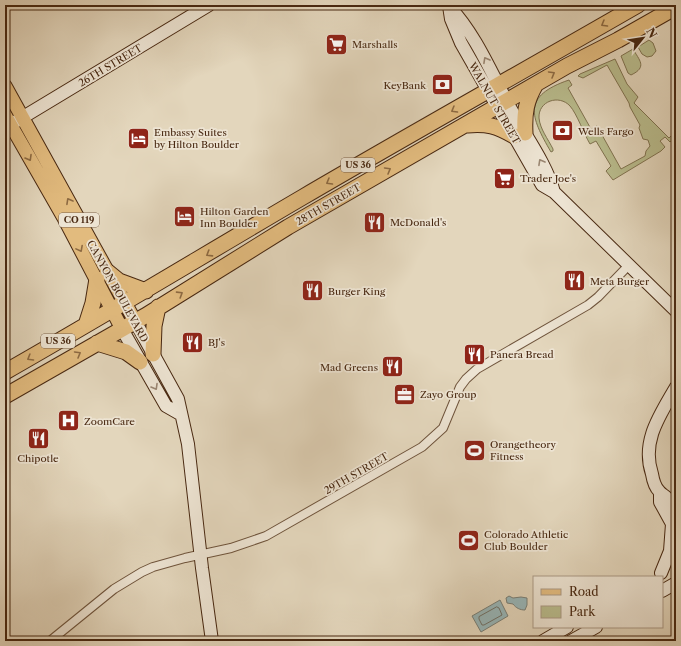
<svg xmlns="http://www.w3.org/2000/svg" width="681" height="646" viewBox="0 0 681 646" font-family="'Libre Caslon Text',serif">
<style>
.green{fill:#b9bc8d;stroke:#80724f}
.water{fill:#98b7ba;stroke:#787e76}
.lines{fill:none;stroke-linecap:round;stroke-linejoin:round}
.shore{stroke:#707066;stroke-width:1}
.street-casing{stroke:#6f543c;stroke-width:10}
.secondary-casing{stroke:#482811;stroke-width:14}
.primary-casing{stroke:#482811;stroke-width:15}
.highway-casing{stroke:#482811;stroke-width:17}
.street{stroke:#ede4d3;stroke-width:8}
.secondary{stroke:#ede4d3;stroke-width:12}
.primary{stroke:#e2bb7e;stroke-width:13}
.highway{stroke:#e2bb7e;stroke-width:15}
.oneway{stroke:#8d6a42}
.oneway2{stroke:#9a8672}
.labels{text-anchor:middle;stroke-width:3.5;stroke-linejoin:round;paint-order:stroke}
.shield{fill:#ede4d3;stroke:#7a604b;stroke-width:1}
.shield-label{font-size:9px;font-weight:bold;fill:#482811}
.poi-label{font-size:10px;fill:#482811;stroke:#ede4d3;text-anchor:start}
.street-label{font-size:10px;fill:#482811;stroke:#ede4d3}
</style>
<rect width="100%" height="100%" fill="#e3d6bc"/>
<filter id="stains"><feTurbulence type="fractalNoise" baseFrequency=".005" numOctaves="4"/><feColorMatrix values="0 0 0 0 .2 0 0 0 0 .09 0 0 0 0 .02 0 0 0 .5 -.17"/></filter>
<radialGradient id="worn" r=".72"><stop offset=".6" stop-color="#630" stop-opacity="0"/><stop offset="1" stop-color="#630" stop-opacity=".3"/></radialGradient>
<path class="green" d="M649 40 653 43 656 51 652 56 647 57 642 54 638 47Z
M633 49C639 60 648 67 631 75L628 73 621 56Z
M615 59 627 84 638 97 634 103 669 138 674 133 676 134V137L670 142 665 137 660 141 665 147 661 151 613 180 606 171 611 166 596 141 590 144C584 134 577 114 570 106 559 94 538 101 539 118 540 129 548 139 553 149V151L551 152C530 116 522 96 569 80L572 85 568 88 591 129 597 126 621 169 645 156 646 151 650 146 648 140 643 139 639 128 640 125 630 107 629 103 607 65 583 78 578 76 580 74Z"/>
<path class="water" d="M509 596 513 598 521 597 527 598V605L525 610C520 610 516 608 513 604L507 603 506 598Z
M500 600 508 616 481 632 472 616Z"/>
<g class="lines">
<path class="shore" d="M497 607 499 608 502 615 484 625H482L479 619V617Z"/>
<defs>
<path id="street" d="M50 641 114 589 142 572 153 567 185 558 231 548 266 536 422 447 443 428 460 387 466 379 477 369 588 305 598 297 629 265"/>
<path id="secondary" d="M449 6 451 19 461 43 542 185 554 192 676 311
M449 6C477 36 492 75 512 111 526 137 546 163 554 192
M15 122 209 5
M135 321 178 399 188 444 202 568 212 641
M122 329 166 406 180 414
M676 387C660 415 641 441 652 474 653 480 655 487 659 491 661 494 664 495 666 497 670 502 673 508 676 513
M660 495V502L676 531
M661 573 670 551 672 524
M662 591 676 583
M543 641 567 627
M571 641 596 627"/>
<path id="primary" d="M5 86 135 321
M5 115 64 218 122 329"/>
<path id="highway" d="M467 125C487 123 497 126 514 136
M525 133C524 113 526 101 536 84
M108 272 119 281 146 291
M86 325 93 303 97 279
M97 343 126 352 140 362
M153 354 154 326 158 307
M5 372C105 315 204 255 303 197 414 132 527 69 638 5
M5 396 145 316 288 227 567 66 618 40 676 7"/>
</defs>
<use href="#street" class="street-casing"/>
<use href="#secondary" class="secondary-casing"/>
<use href="#primary" class="primary-casing"/>
<use href="#highway" class="highway-casing"/>
<use href="#street" class="street"/>
<use href="#secondary" class="secondary"/>
<use href="#primary" class="primary"/>
<use href="#highway" class="highway"/>
</g>
<defs><path id="oneway-chevron" d="M-2-3.5L2.5 0L-2 3.5" fill="none" stroke-width="1.6" stroke-linecap="round" stroke-linejoin="round"/></defs>
<g class="oneway">
<use href="#oneway-chevron" transform="translate(604 24) rotate(150)"/>
<use href="#oneway-chevron" transform="translate(552 74) rotate(-30)"/>
<use href="#oneway-chevron" transform="translate(454 110) rotate(150)"/>
<use href="#oneway-chevron" transform="translate(29 158) rotate(60)"/>
<use href="#oneway-chevron" transform="translate(388 170) rotate(-30)"/>
<use href="#oneway-chevron" transform="translate(329 182) rotate(150)"/>
<use href="#oneway-chevron" transform="translate(69 201) rotate(-119)"/>
<use href="#oneway-chevron" transform="translate(80 249) rotate(62)"/>
<use href="#oneway-chevron" transform="translate(209 254) rotate(148)"/>
<use href="#oneway-chevron" transform="translate(180 294) rotate(-32)"/>
<use href="#oneway-chevron" transform="translate(78 354) rotate(-30)"/>
<use href="#oneway-chevron" transform="translate(30 358) rotate(149)"/>
</g>
<g class="oneway2">
<use href="#oneway-chevron" transform="translate(486 60) rotate(-119)"/>
<use href="#oneway-chevron" transform="translate(541 162) rotate(-119)"/>
<use href="#oneway-chevron" transform="translate(155 387) rotate(60)"/>
</g>
<defs>
<symbol id="supermarket-square" viewBox="-11 -11 22 22"><rect x="-9" y="-9" width="18" height="18" rx="4" fill="#8f2418" stroke="#ede4d3"/><path d="M-6-5.5h2.5l.6 2H6L4.5 2H-2.5L-4.4-4H-6ZM-1.5 3.2a1.3 1.3 0 1 0 .1 0ZM3 3.2a1.3 1.3 0 1 0 .1 0Z" fill="#fff"/></symbol>
<symbol id="bank-square" viewBox="-11 -11 22 22"><rect x="-9" y="-9" width="18" height="18" rx="4" fill="#8f2418" stroke="#ede4d3"/><path d="M-6-4H6V4H-6ZM0-2.3a2.3 2.3 0 1 0 0 4.6a2.3 2.3 0 1 0 0-4.6Z" fill="#fff"/></symbol>
<symbol id="hotel-square" viewBox="-11 -11 22 22"><rect x="-9" y="-9" width="18" height="18" rx="4" fill="#8f2418" stroke="#ede4d3"/><path d="M-6-4.5h1.5V1H6V5H4.5V3h-9V5H-6ZM-4 0a1.8 1.8 0 1 1 3.6 0ZM.5 0V-2.5h3Q6-2.5 6 0Z" fill="#fff"/></symbol>
<symbol id="restaurant-square" viewBox="-11 -11 22 22"><rect x="-9" y="-9" width="18" height="18" rx="4" fill="#8f2418" stroke="#ede4d3"/><path d="M-5-6h1v4h1v-4h1v4h1v-4h1v5L-1.5 .5V6h-2V.5L-5-1ZM5-6V6H3V1.5H1.5Q1.5-4 5-6Z" fill="#fff"/></symbol>
<symbol id="office-square" viewBox="-11 -11 22 22"><rect x="-9" y="-9" width="18" height="18" rx="4" fill="#8f2418" stroke="#ede4d3"/><path d="M-6-3h4V-5.5h4V-3h4V5H-6ZM-1-4.5V-3h2v-1.5ZM-6 0V1H6V0Z" fill="#fff"/></symbol>
<symbol id="hospital-square" viewBox="-11 -11 22 22"><rect x="-9" y="-9" width="18" height="18" rx="4" fill="#8f2418" stroke="#ede4d3"/><path d="M-5-5h3v3.5h4V-5h3V5h-3V1.5h-4V5h-3Z" fill="#fff"/></symbol>
<symbol id="stadium-square" viewBox="-11 -11 22 22"><rect x="-9" y="-9" width="18" height="18" rx="4" fill="#8f2418" stroke="#ede4d3"/><path d="M0-5a6.5 5 0 1 0 0 10a6.5 5 0 1 0 0-10ZM-3.5-1.8h7v3.6h-7Z" fill="#fff"/></symbol>
</defs>
<g fill-rule="evenodd">
<use href="#supermarket-square" x="324" y="32" width="25" height="25"/>
<use href="#bank-square" x="430" y="72" width="25" height="25"/>
<use href="#bank-square" x="550" y="118" width="25" height="25"/>
<use href="#hotel-square" x="126" y="126" width="25" height="25"/>
<use href="#supermarket-square" x="492" y="166" width="25" height="25"/>
<use href="#hotel-square" x="172" y="204" width="25" height="25"/>
<use href="#restaurant-square" x="362" y="210" width="25" height="25"/>
<use href="#restaurant-square" x="562" y="268" width="25" height="25"/>
<use href="#restaurant-square" x="300" y="278" width="25" height="25"/>
<use href="#restaurant-square" x="180" y="330" width="25" height="25"/>
<use href="#restaurant-square" x="462" y="342" width="25" height="25"/>
<use href="#restaurant-square" x="380" y="354" width="25" height="25"/>
<use href="#office-square" x="392" y="382" width="25" height="25"/>
<use href="#hospital-square" x="56" y="408" width="25" height="25"/>
<use href="#restaurant-square" x="26" y="426" width="25" height="25"/>
<use href="#stadium-square" x="462" y="438" width="25" height="25"/>
<use href="#stadium-square" x="456" y="528" width="25" height="25"/>
</g>
<g class="labels">
<g class="shield">
<rect x="341" y="158" width="34" height="14" rx="3"/>
<rect x="59" y="213" width="40" height="14" rx="3"/>
<rect x="41" y="334" width="34" height="14" rx="3"/>
</g>
<g class="shield-label">
<text x="358" y="168">US 36</text>
<text x="79" y="223">CO 119</text>
<text x="58" y="344">US 36</text>
</g>
<g class="poi-label">
<text x="352" y="48">Marshalls</text>
<text x="426" y="89" text-anchor="end">KeyBank</text>
<text x="578" y="135">Wells Fargo</text>
<text x="154" y="136">Embassy Suites<tspan x="154" dy="12">by Hilton Boulder</tspan></text>
<text x="520" y="182">Trader Joe's</text>
<text x="200" y="215">Hilton Garden<tspan x="200" dy="12">Inn Boulder</tspan></text>
<text x="390" y="226">McDonald's</text>
<text x="590" y="285">Meta Burger</text>
<text x="328" y="295">Burger King</text>
<text x="208" y="346">BJ's</text>
<text x="490" y="358">Panera Bread</text>
<text x="378" y="371" text-anchor="end">Mad Greens</text>
<text x="420" y="398">Zayo Group</text>
<text x="84" y="425">ZoomCare</text>
<text x="490" y="448">Orangetheory<tspan x="490" dy="12">Fitness</tspan></text>
<text x="38" y="462" text-anchor="middle">Chipotle</text>
<text x="484" y="538">Colorado Athletic<tspan x="484" dy="12">Club Boulder</tspan></text>
</g>
<g class="street-label">
<text transform="translate(110 65) rotate(-31)" y="4">26TH STREET</text>
<text transform="translate(495 103) rotate(60)" y="4">WALNUT STREET</text>
<text transform="translate(328 204) rotate(-30)" y="4">28TH STREET</text>
<text transform="translate(118 291) rotate(61)" y="4">CANYON BOULEVARD</text>
<text transform="translate(356 473) rotate(-30)" y="4">29TH STREET</text>
</g>
</g>
<rect width="681" height="646" fill="none" stroke="#e3d6bc" stroke-width="20"/>
<rect x="6" y="6" width="669" height="634" fill="none" stroke="#482811" stroke-width="2"/>
<rect x="10" y="10" width="661" height="626" fill="none" stroke="#482811"/>
<rect x="533" y="576" width="130" height="52" fill="#ede4d3" stroke="#ab9985"/>
<rect x="541" y="589" width="20" height="6" fill="#e2bb7e" stroke="#ab9985"/>
<text x="569" y="596" font-size="12" fill="#482811">Road</text>
<rect x="541" y="606" width="20" height="12" fill="#b9bc8d" stroke="#ab9985"/>
<text x="569" y="616" font-size="12" fill="#482811">Park</text>
<g transform="translate(643 38) rotate(60)" stroke="#ede4d3" stroke-width="3" paint-order="stroke">
<path d="M0-3L7 15L0 10L-7 15Z" fill="#482811"/>
<text y="-6" font-size="11" font-weight="bold" text-anchor="middle" fill="#482811">N</text>
</g>
<rect width="100%" height="100%" filter="url(#stains)"/>
<rect width="100%" height="100%" fill="url(#worn)"/>
</svg>
